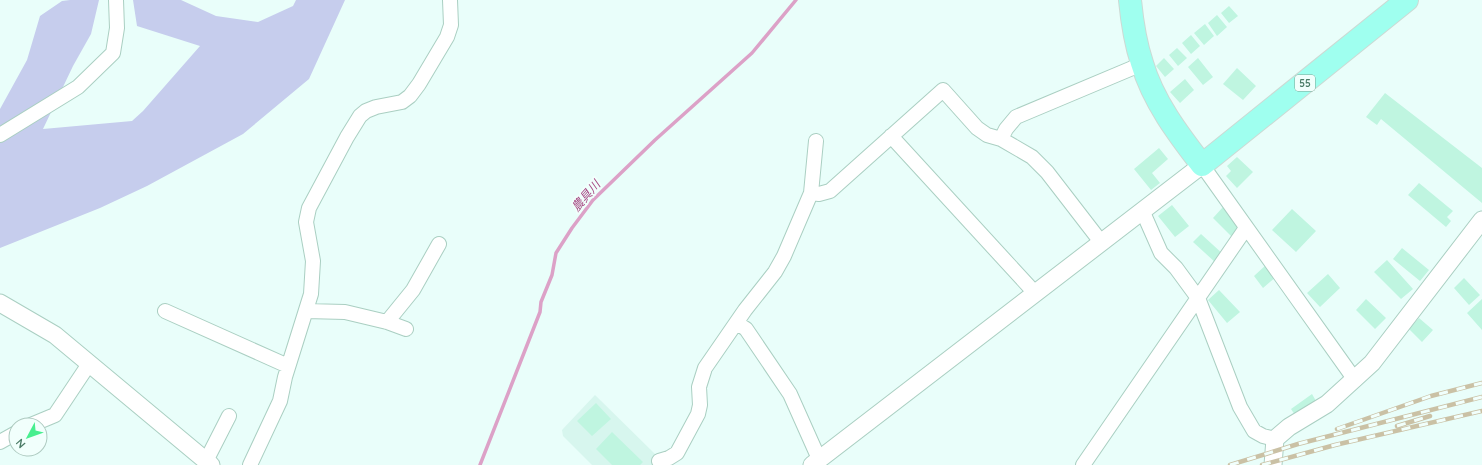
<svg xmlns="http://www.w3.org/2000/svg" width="1482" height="465" viewBox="0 0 1482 465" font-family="Quicksand,'Noto Sans JP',sans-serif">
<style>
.residential{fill:#d7f6ee}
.green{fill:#c6cded}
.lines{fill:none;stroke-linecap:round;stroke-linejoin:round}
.stream{stroke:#dca1c7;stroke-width:3.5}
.building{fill:#bff5e0}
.minor-casing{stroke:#aacfc2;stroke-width:16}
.tertiary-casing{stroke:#aacfc2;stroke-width:19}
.primary-casing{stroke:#ccdad4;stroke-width:24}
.minor{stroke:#fff;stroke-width:14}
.tertiary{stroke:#fff;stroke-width:17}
.primary{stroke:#9fffef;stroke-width:22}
.rail-casing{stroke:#cac1a5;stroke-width:4.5}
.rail{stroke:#f1fffc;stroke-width:3;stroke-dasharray:9;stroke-linecap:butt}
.labels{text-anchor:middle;stroke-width:4;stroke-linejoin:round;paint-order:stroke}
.shield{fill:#f1fffc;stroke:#7ca393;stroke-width:1}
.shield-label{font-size:10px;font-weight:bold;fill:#4a7b66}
.water-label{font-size:12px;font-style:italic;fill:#a64a84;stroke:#f1fffc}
</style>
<rect width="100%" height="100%" fill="#e9fefa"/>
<path class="residential" d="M595 395 656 455 661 465H592L563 436 562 430Z"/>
<path class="green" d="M70 0H99L91 34 73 66 43 129 132 121 143 111 200 46 137 26 133 0H181L216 16 258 22 293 6 296 0H345L309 79 243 134 147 186 100 208 0 248V109L27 60 40 16 62 1Z"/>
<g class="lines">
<path class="stream" d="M480 465 540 312 541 302 552 275 556 253 572 228 593 200 655 140 752 53 796 0"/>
</g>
<path class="building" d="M1229 6 1238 16 1229 23 1221 13Z
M1217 15 1227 27 1217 36 1208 23Z
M1205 24 1214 36 1204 45 1194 33Z
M1191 35 1200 46 1191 54 1182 43Z
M1177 48 1187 58 1178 66 1169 55Z
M1164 58 1174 69 1165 77 1156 66Z
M1198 58 1213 77 1203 85 1188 67Z
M1237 68 1256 86 1243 100 1223 84Z
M1185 79 1194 90 1180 103 1170 92Z
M1385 93 1482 168V203L1381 119 1377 125 1366 117Z
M1159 148 1168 159 1152 173 1160 183 1151 190 1134 169Z
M1237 157 1253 172 1237 188 1226 176 1231 171 1227 166Z
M1419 183 1453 211 1447 217 1451 221 1446 227 1408 195Z
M1172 205 1189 226 1175 237 1158 216Z
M1223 207 1242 227 1232 237 1213 218Z
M1292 209 1316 231 1296 252 1272 230Z
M1201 234 1224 255 1216 263 1193 242Z
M1402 248 1429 270 1420 281 1393 259Z
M1387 260 1413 289 1401 299 1374 272Z
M1267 264 1277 276 1263 288 1254 276Z
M1328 274 1340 288 1320 307 1307 293Z
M1464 278 1480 295 1469 305 1454 288Z
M1219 290 1240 312 1227 323 1208 300Z
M1366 299 1386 318 1375 329 1356 310Z
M1482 299V330L1467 313Z
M1419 318 1433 330 1422 342 1409 329Z
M1312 394 1316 401 1295 415 1291 409Z
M596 403 611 419 592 436 577 421Z
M612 432 643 462 640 465H612L596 449Z"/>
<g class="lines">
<defs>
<path id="minor" d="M0 135 78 87 113 53 117 28 116 0
M891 136 1035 293
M1001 139 1006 129 1016 117 1142 64
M1202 165 1355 380
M811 193 819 194 830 191 943 90 977 128 987 135 1001 139 1032 157 1047 172 1101 242
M1142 210 1161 253 1176 268 1198 298 1240 407 1254 431 1263 436 1275 439
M165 311 288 366
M306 311 345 312 387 322 406 329
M387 322 413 290 439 244
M737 323 746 329 790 394 819 459
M31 425 55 415 89 364
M0 442 16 433
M206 461 229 416
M659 461 669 458 677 453 698 414 700 405 699 387 705 368 745 310 775 272 784 256 811 193 816 141
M250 465 280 401 285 377 311 294 313 261 306 222 309 208 347 137 360 116 366 111 376 107 402 102 410 96 419 84 447 37 451 25 450 0
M1083 465 1246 228"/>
<path id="tertiary" d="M0 303 55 335 211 465
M812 465 1202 165
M1273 465 1275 439 1289 427 1327 404 1372 363 1482 220"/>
<path id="primary" d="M1130 0C1132 21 1135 42 1142 63 1153 101 1178 134 1202 165L1407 0"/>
</defs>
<use href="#minor" class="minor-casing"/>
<use href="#tertiary" class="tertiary-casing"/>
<use href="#primary" class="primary-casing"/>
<use href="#minor" class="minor"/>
<use href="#tertiary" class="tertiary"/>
<use href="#primary" class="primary"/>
<defs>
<path id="rail" d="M1397 426 1430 416
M1337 429 1431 396 1482 383
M1230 465 1298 444 1482 397
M1262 465 1335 445 1482 411"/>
</defs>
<use href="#rail" class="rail-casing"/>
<use href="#rail" class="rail"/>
</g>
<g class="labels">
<rect class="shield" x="1295" y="75" width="20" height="16" rx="3"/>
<g class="shield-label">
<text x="1305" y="87">55</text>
</g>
<g class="water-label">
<text transform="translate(586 196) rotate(-49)" y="4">農具川</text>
</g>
</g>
<g transform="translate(28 437) rotate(229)"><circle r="19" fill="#f1fffc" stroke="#aecac0"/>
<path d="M0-3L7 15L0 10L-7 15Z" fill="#47ef8f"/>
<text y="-6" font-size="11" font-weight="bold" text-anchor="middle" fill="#4a7b66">N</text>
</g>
</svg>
